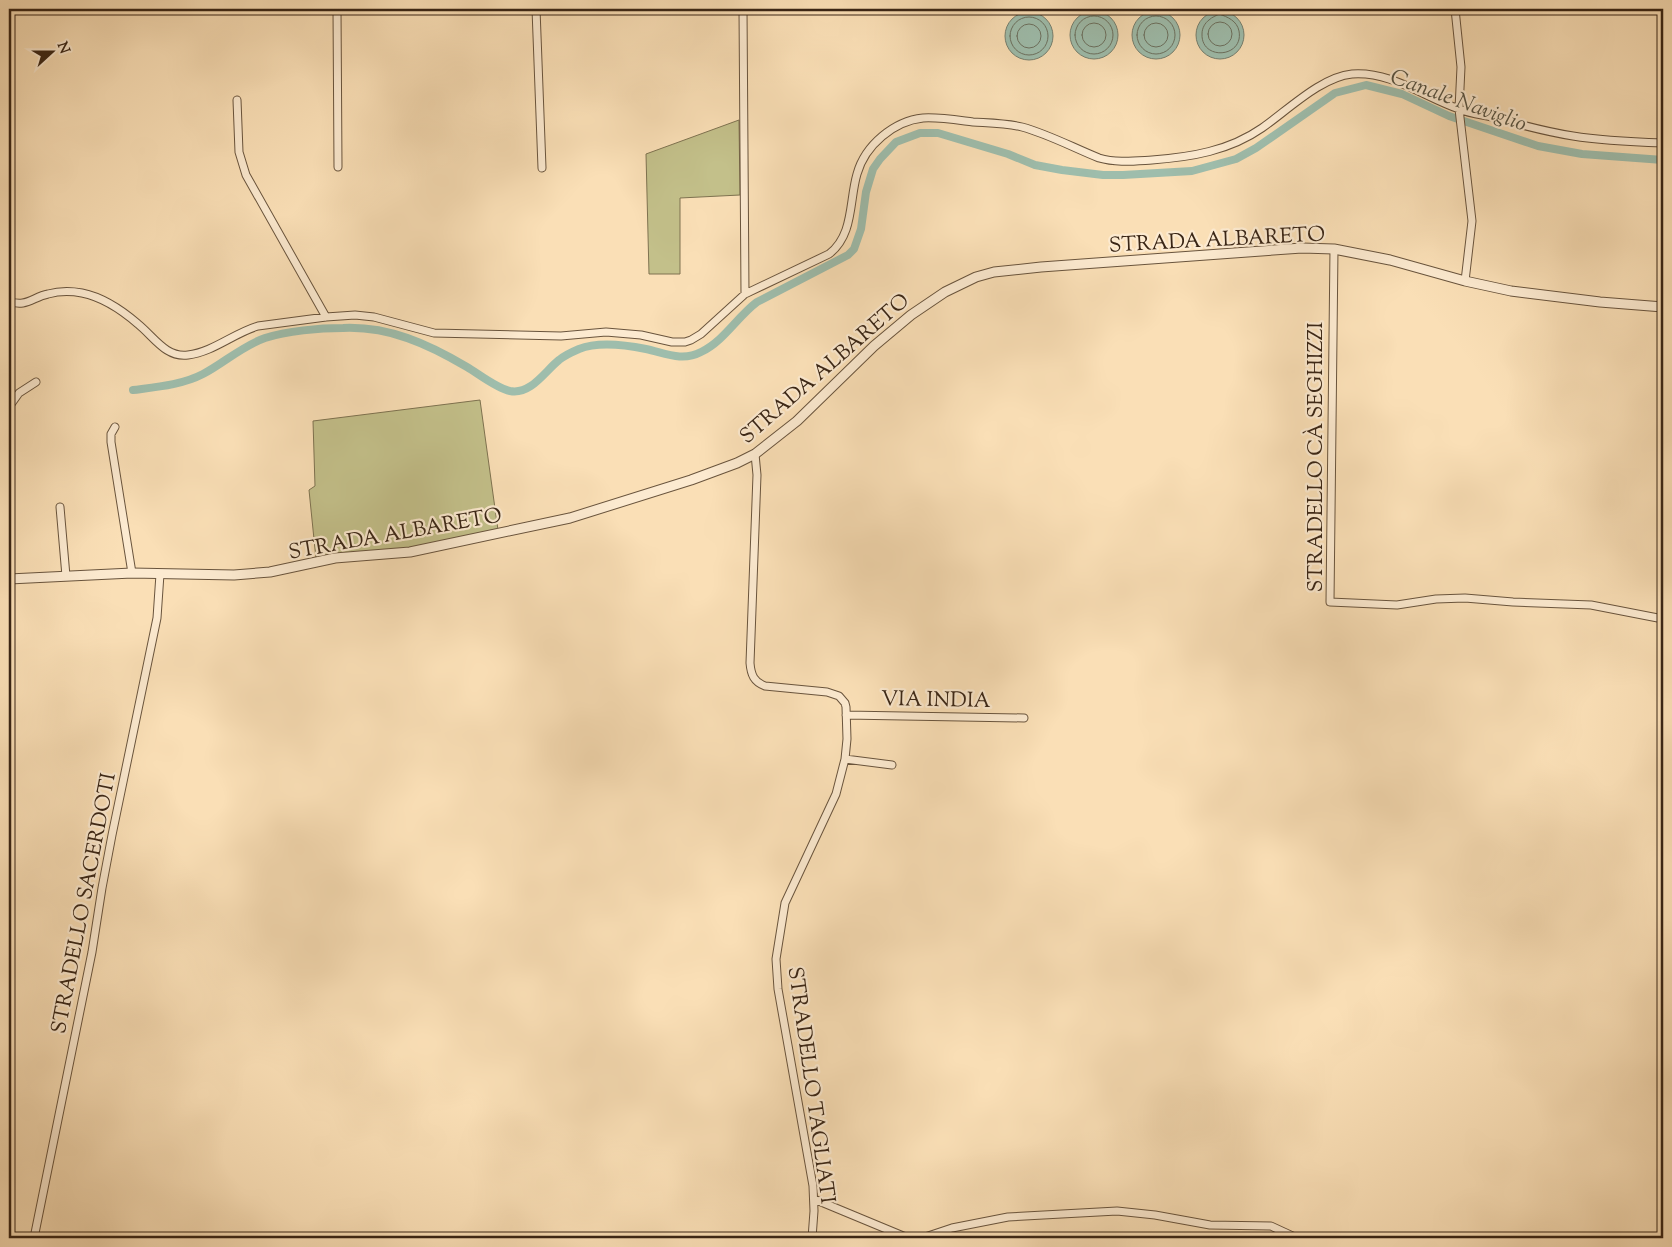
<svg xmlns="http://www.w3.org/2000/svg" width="1672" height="1247" viewBox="0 0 1672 1247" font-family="'Sorts Mill Goudy',serif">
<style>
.green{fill:#c3c08a;stroke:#7e7250}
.water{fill:#9ebdac;stroke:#768070}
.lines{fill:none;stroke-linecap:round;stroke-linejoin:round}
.shore{stroke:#6c7160;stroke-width:1}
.canal{stroke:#9ebdac;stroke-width:8}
.minor-casing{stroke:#69543d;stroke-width:9}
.tertiary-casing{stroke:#69543d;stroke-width:11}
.minor{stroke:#fcead0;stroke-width:7}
.tertiary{stroke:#fcead0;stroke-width:9}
.labels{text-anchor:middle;stroke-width:4.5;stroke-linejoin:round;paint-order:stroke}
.street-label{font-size:21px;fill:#392515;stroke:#fcead0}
.water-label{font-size:22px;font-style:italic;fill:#575342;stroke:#fcead0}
</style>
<rect width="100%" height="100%" fill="#fadfb6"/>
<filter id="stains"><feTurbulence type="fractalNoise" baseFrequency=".004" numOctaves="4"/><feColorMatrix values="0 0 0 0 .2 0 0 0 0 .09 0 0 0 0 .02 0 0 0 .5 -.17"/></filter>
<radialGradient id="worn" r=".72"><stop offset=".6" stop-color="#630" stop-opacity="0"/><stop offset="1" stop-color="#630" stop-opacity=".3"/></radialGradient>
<path class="green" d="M739 120 740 195 680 198V274H649L646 154Z
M480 400 498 530 407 549 316 559 309 490 315 486 313 421Z"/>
<path class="water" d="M1132 35a24 24 0 1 1 48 0a24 24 0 1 1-48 0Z
M1196 35a24 24 0 1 1 48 0a24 24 0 1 1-48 0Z
M1070 35a24 24 0 1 1 48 0a24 24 0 1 1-48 0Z
M1005 36a24 24 0 1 1 48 0a24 24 0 1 1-48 0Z"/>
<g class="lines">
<path class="shore" d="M1219 14C1228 17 1237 21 1239 31 1244 58 1201 61 1202 34 1202 28 1205 23 1209 20 1212 17 1216 16 1219 14Z
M1137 35a19 19 0 1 1 38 0a19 19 0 1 1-38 0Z
M1075 35a19 19 0 1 1 38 0a19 19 0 1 1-38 0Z
M1010 36a19 19 0 1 1 38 0a19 19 0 1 1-38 0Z
M1208 34a12 12 0 1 1 24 0a12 12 0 1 1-24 0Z
M1144 35a12 12 0 1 1 24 0a12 12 0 1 1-24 0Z
M1082 35a12 12 0 1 1 24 0a12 12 0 1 1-24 0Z
M1017 36a12 12 0 1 1 24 0a12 12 0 1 1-24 0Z"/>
<path class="canal" d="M133 390C156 387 182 385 203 374 224 363 242 346 265 338 287 331 319 328 343 328 389 326 428 344 467 367 479 374 496 388 510 391 531 395 545 371 559 360 565 355 572 352 579 349 599 341 626 345 646 349 665 353 682 362 701 352 724 341 737 317 757 302L848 255 854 249 861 229 866 192 873 169 880 159 896 142 920 133H938L1008 154 1035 165 1062 170 1103 175H1123L1192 171 1236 159 1256 148 1335 93 1366 85 1402 94 1449 116 1538 146 1582 154 1663 160"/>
<defs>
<path id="minor" d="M337 9 338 167
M536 9 542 168
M743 9 745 294
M1455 9 1461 67 1459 109 1472 221 1465 281
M237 100 239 152 246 175 326 317
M1334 249 1330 602 1397 605 1436 599 1465 598 1513 602 1591 605 1663 619
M9 301C25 308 33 297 48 294 59 291 71 291 82 293 102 297 123 311 138 324 154 337 166 358 188 355 213 352 234 333 258 326L326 317 355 315 374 317 434 333 561 336 606 332 641 335 672 342H685L691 340 701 334 745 294 829 254C854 235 849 201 857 174 865 145 894 121 923 118 939 117 957 120 973 122 989 123 1006 123 1022 127 1048 134 1074 148 1099 158 1116 163 1134 161 1152 160 1191 157 1229 151 1262 128 1288 110 1321 77 1352 74 1391 71 1424 97 1459 109 1471 114 1484 115 1496 118 1521 125 1547 132 1573 136 1603 141 1633 142 1663 143
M9 407 19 393 36 382
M115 427 111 434V442L132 573
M755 454 757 475 750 663C751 675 754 682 765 686L827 692 839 696 845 703 846 707 847 739 845 759 836 794 785 903 776 959 778 989 813 1186 814 1211 812 1238
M60 507 66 576
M846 715 1024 718
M845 759 892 765
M814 1199 908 1238
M34 1238 92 952 102 888 112 835 157 618 160 574
M922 1238 952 1228 1008 1217 1117 1211 1155 1215 1210 1225 1271 1226 1297 1238"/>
<path id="tertiary" d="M9 579 132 573 234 575 270 572 335 558 410 552 570 518 691 480 737 463 755 454 797 421 874 346 911 315 945 292 976 277 994 272 1041 267 1302 248 1334 249 1390 260 1465 281 1511 291 1600 302 1663 307"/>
</defs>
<use href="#minor" class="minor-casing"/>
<use href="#tertiary" class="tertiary-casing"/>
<use href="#minor" class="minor"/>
<use href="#tertiary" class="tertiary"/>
</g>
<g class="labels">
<g class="street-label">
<text transform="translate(1217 239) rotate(-3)" y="7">STRADA ALBARETO</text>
<text transform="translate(824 368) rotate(-41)" y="7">STRADA ALBARETO</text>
<text transform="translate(1315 457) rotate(-90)" y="7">STRADELLO CÀ SEGHIZZI</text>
<text transform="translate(395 533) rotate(-10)" y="7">STRADA ALBARETO</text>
<text transform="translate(936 699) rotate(1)" y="7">VIA INDIA</text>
<text transform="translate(83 903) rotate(-79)" y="7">STRADELLO SACERDOTI</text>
<text transform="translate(812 1085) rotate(82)" y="7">STRADELLO TAGLIATI</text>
</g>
<g class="water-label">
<text transform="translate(1459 99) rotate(20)" y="8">Canale Naviglio</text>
</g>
</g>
<rect width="1672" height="1247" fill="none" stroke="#fadfb6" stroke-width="30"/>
<rect x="10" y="10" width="1652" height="1227" fill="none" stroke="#392515" stroke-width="2.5"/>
<rect x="15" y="15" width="1642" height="1217" fill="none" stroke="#392515"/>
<g transform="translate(52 52) rotate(69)" stroke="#fcead0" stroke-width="4" paint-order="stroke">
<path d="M0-4L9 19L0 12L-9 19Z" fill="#392515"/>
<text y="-8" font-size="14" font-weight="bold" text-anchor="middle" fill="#392515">N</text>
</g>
<rect width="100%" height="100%" filter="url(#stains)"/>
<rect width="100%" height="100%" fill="url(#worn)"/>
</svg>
